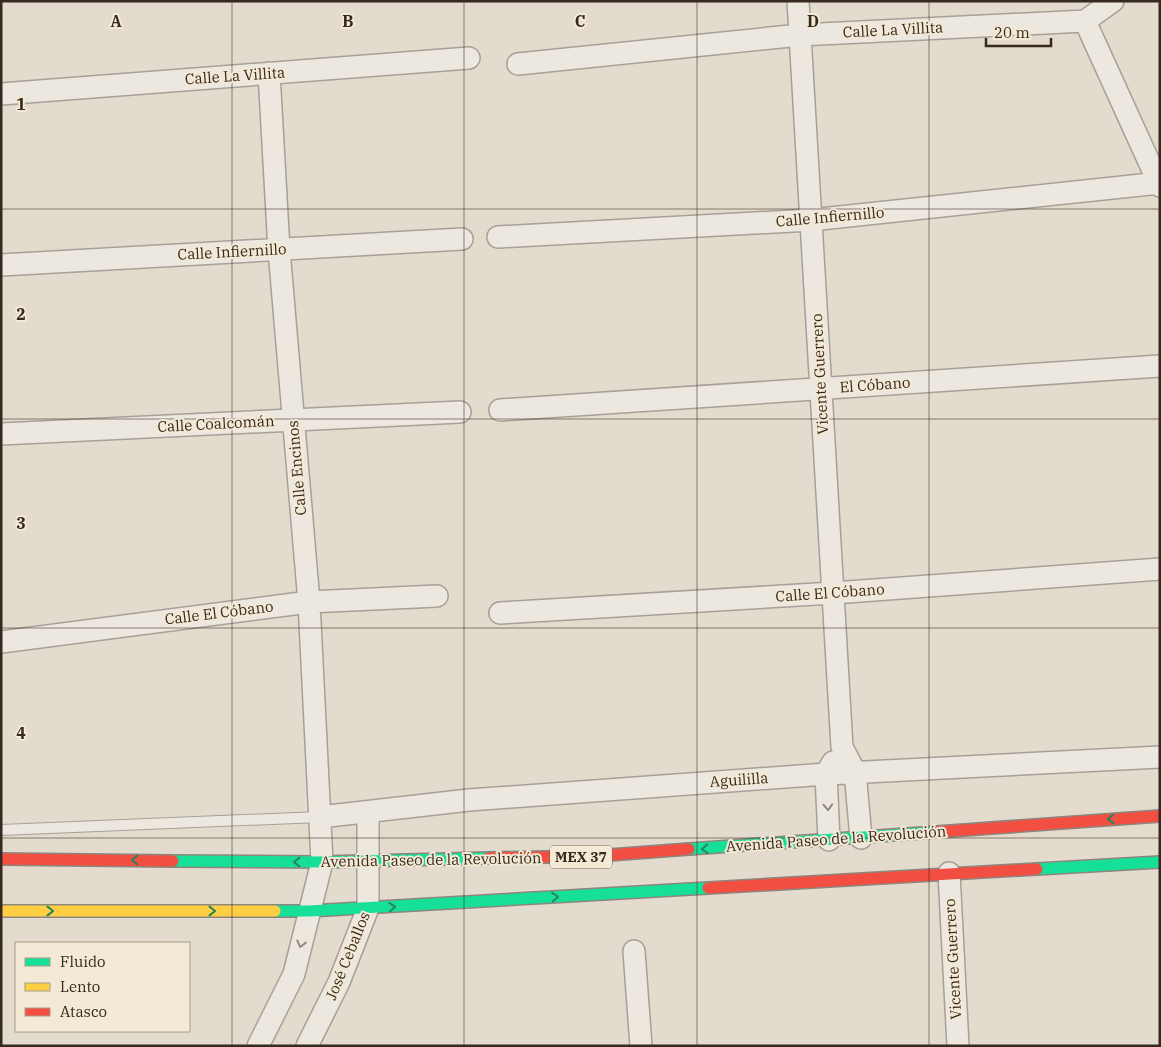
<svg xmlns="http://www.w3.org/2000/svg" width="1161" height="1047" viewBox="0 0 1161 1047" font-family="'IBM Plex Serif',serif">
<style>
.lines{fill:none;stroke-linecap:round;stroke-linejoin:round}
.lane-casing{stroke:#a8a096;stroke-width:12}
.street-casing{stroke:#a8a096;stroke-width:24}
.fast-casing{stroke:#8e867d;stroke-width:14}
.slow-casing{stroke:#8e867d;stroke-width:14}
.jam-casing{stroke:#8e867d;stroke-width:14}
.lane{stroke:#ece7df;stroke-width:10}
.street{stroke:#ece7df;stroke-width:21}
.fast{stroke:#16e098;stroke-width:11}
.slow{stroke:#ffcf43;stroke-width:11}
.jam{stroke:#f24e42;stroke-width:11}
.oneway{stroke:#91887f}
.oneway2{stroke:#26845c}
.grid{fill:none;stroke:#36291f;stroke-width:1;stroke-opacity:0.55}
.labels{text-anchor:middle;stroke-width:4;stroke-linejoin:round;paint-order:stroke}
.shield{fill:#f3e9d4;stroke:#6f6355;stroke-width:1}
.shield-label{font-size:14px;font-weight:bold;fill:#36291f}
.street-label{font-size:15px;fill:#36291f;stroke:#f3e9d4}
.grid-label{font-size:16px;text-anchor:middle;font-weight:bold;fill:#36291f;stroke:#f3e9d4;stroke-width:4;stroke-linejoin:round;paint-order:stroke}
</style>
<rect width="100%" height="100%" fill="#e3dbcd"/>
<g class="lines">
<defs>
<path id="lane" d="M1 830 320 817"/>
<path id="street" d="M798 1 842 747 855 772 861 838
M1085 21 1160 186
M518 64 800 35 1085 21 1113 1
M1 94 469 58
M498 237 811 220 1160 183
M1 265 462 239
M500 410 1160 366
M1 434 460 412
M500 613 833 593 1160 569
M1 642 309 602 437 596
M320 817 469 800 826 774 1160 757
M829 840 826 774 833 762
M949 873 958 1046
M634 951 641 1046
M258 1046 294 974 322 862 309 602 279 250 269 73
M307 1046 339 982 368 908V812"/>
<path id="fast" d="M689 849 936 832
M173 861 322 862 488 858
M1037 869 1160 862
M275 911H309L708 888"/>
<path id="slow" d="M1 911H275"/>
<path id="jam" d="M936 832 1160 816
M488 858 596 856 689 849
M1 859 173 861
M708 888 1037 869"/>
</defs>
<use href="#lane" class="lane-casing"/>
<use href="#street" class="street-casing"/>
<use href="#fast" class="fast-casing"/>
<use href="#slow" class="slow-casing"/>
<use href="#jam" class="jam-casing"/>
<use href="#lane" class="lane"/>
<use href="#street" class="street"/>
<use href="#fast" class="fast"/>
<use href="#slow" class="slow"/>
<use href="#jam" class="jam"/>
</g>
<defs><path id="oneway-chevron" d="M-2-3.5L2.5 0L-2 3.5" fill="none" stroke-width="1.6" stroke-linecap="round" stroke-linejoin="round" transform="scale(1.25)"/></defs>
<g class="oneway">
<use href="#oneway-chevron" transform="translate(828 807) rotate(87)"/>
<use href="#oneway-chevron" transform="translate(301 944) rotate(104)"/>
</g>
<g class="oneway2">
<use href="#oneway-chevron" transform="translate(1111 819) rotate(176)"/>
<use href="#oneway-chevron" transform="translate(705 849) rotate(176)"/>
<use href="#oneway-chevron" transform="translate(135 860) rotate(-179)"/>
<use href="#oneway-chevron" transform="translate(297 862) rotate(-179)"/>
<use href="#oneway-chevron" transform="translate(555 897) rotate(-4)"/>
<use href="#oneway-chevron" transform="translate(392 907) rotate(-4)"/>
<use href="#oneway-chevron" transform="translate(50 911)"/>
<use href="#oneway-chevron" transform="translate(212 911)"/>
</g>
<path class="grid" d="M232 1V1046M464 1V1046M697 1V1046M929 1V1046M1 209H1160M1 419H1160M1 628H1160M1 838H1160"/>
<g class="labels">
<rect class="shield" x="550" y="845.5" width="62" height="23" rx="4"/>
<g class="shield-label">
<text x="581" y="862">MEX 37</text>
</g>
<g class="street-label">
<text transform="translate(893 30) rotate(-3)" y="5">Calle La Villita</text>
<text transform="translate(235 76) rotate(-4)" y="5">Calle La Villita</text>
<text transform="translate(830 217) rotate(-5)" y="5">Calle Infiernillo</text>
<text transform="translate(232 252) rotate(-3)" y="5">Calle Infiernillo</text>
<text transform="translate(820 374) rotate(-93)" y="5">Vicente Guerrero</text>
<text transform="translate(875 385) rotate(-4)" y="5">El Cóbano</text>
<text transform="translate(216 424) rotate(-3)" y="5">Calle Coalcomán</text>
<text transform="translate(297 468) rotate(-95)" y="5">Calle Encinos</text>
<text transform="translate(830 593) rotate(-4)" y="5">Calle El Cóbano</text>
<text transform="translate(219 613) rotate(-7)" y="5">Calle El Cóbano</text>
<text transform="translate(739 780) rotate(-4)" y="5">Aguililla</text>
<text transform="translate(836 839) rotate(-4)" y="5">Avenida Paseo de la Revolución</text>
<text transform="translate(431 860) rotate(-1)" y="5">Avenida Paseo de la Revolución</text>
<text transform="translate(348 956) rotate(-68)" y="5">José Ceballos</text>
<text transform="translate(953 959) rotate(-93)" y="5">Vicente Guerrero</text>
</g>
</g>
<g class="grid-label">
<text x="116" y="27">A</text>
<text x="348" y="27">B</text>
<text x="580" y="27">C</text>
<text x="813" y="27">D</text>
<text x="21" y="110">1</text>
<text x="21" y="320">2</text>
<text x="21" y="529">3</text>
<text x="21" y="739">4</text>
</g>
<rect width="1161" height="1047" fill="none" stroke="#36291f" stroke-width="5"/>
<rect x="15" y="942" width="175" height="90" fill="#f3e9d4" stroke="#a79c8c"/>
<rect x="25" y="958" width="25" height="8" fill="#16e098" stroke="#a79c8c"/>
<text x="60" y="967" font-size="15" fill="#36291f">Fluido</text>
<rect x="25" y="983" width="25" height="8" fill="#ffcf43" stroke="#a79c8c"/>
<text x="60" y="992" font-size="15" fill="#36291f">Lento</text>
<rect x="25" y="1008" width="25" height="8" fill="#f24e42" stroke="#a79c8c"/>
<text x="60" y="1017" font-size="15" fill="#36291f">Atasco</text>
<path d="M986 38v8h65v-8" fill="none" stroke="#36291f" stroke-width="2.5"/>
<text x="994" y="38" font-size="15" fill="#36291f" stroke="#f3e9d4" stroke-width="4" paint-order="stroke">20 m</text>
</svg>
